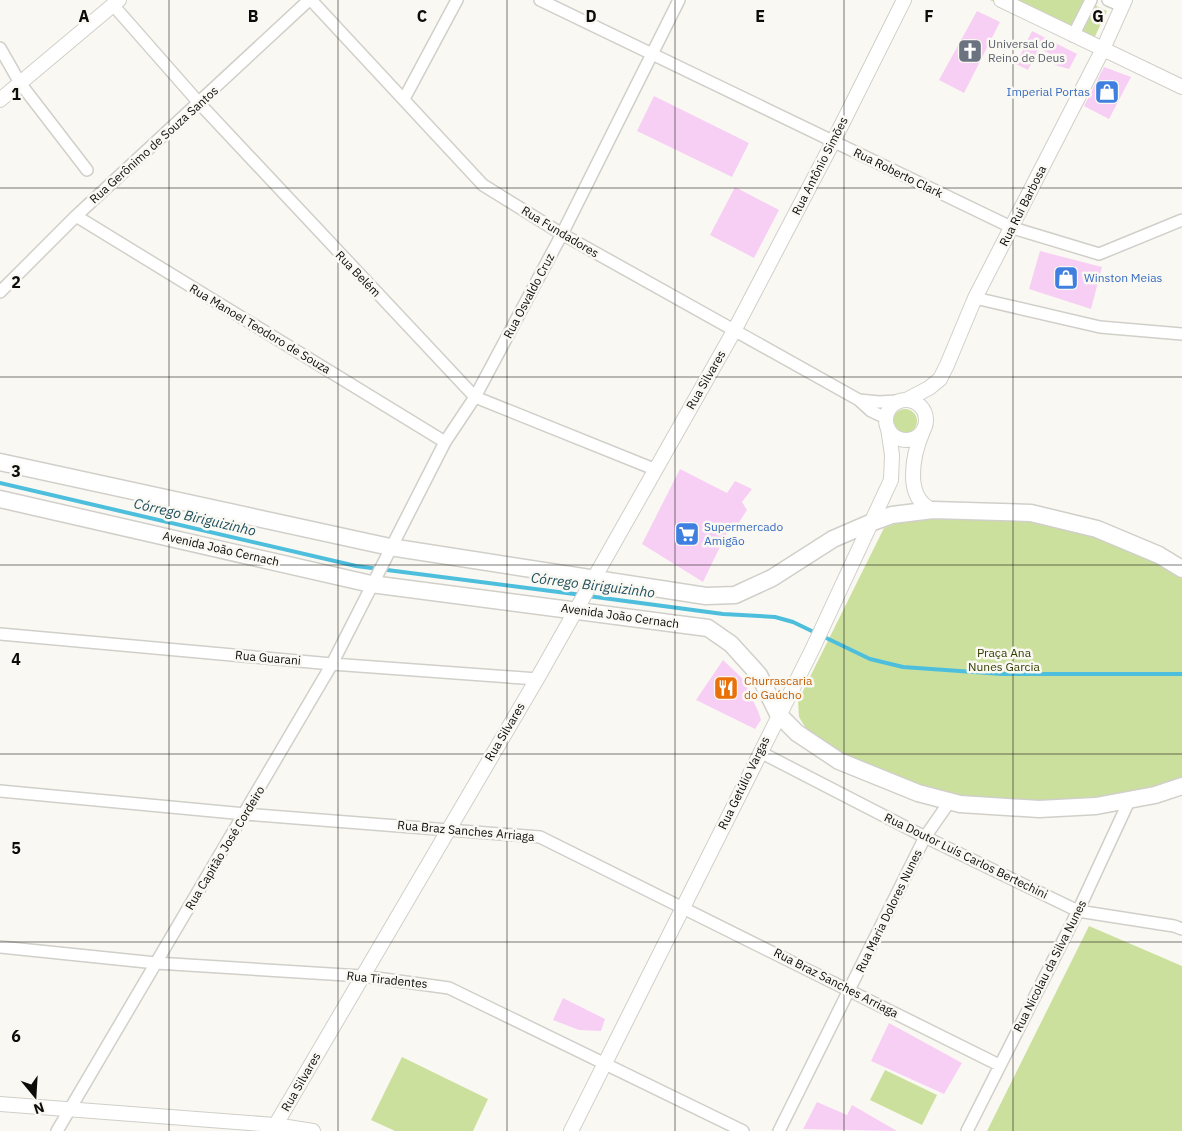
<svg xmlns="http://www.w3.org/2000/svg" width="1182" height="1131" viewBox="0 0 1182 1131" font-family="'IBM Plex Sans',sans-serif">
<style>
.green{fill:#cce09d}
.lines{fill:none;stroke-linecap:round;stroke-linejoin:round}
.stream{stroke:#4dbfdd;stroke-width:4}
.building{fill:#f8cff4}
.minor-casing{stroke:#d0cfc9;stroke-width:14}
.tertiary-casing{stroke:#d0cfc9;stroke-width:16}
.secondary-casing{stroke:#d0cfc9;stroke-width:19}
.minor{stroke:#fff;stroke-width:11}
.tertiary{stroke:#fff;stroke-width:14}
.secondary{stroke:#fff;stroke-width:16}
.grid{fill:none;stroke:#0c0c0a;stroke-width:1;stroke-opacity:0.55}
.labels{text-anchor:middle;stroke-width:5;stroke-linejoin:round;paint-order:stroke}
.worship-label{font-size:12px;fill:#5b616d;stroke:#faf8f2;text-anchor:start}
.shop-label{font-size:12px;fill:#366cbe;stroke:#faf8f2;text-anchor:start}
.street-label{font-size:12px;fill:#0c0c0a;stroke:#faf8f2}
.park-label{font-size:12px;fill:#313e00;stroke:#faf8f2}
.food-label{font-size:12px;fill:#c56008;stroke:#faf8f2;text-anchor:start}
.water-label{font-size:14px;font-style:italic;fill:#20505d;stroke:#faf8f2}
.grid-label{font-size:16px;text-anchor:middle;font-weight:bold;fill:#0c0c0a;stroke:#faf8f2;stroke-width:5;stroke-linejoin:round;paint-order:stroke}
</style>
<rect width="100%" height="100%" fill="#faf8f2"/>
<path class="green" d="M990 0H1084L1107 11 1090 47Z
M893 421a12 12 0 1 1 24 0a12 12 0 1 1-24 0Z
M927 517 1038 521 1109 541 1138 553 1182 578V779L1126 794 1063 803 959 798 862 765 808 732 799 717 798 701 884 528 902 521Z
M1089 926 1182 966V1131H987Z
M402 1057 488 1099 473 1131H395L371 1120Z
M885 1070 937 1095 922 1125 870 1100Z"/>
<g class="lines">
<path class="stream" d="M0 483 356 566 582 595
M588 596 723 614 775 617 793 622 870 659 903 667 1002 674H1182"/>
</g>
<path class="building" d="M977 11 1000 22 964 93 939 80Z
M1032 31 1077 54 1069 69 1055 65 1057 58 1039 48 1028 70 1016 64Z
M1104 67 1131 77 1109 119 1084 106Z
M654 96 749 143 732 177 637 131Z
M735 187 779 210 754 258 710 235Z
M1040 251 1102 267 1091 309 1029 289Z
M680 469 727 493 735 481 752 489 742 502 747 510 738 524H731L703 582 642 544Z
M723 660 743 679 758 711 761 720 755 729 696 700Z
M563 998 605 1019 601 1031 579 1030 553 1020Z
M889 1023 962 1063 944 1094 871 1061Z
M817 1102 847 1115 852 1105 897 1131 803 1129Z"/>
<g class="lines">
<defs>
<path id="minor" d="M311 0 483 185 562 234 859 400 871 411 886 418
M540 0 1013 228 1099 254 1182 220
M1108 0 1122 6
M113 5 200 104 475 397 654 469
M1073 36 1091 0
M0 48 20 83 87 170
M404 99 457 0
M76 216 445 442
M0 292 76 216 309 0
M975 298 1100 327 1182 334
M859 400 879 402 897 401
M0 634 332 664 537 679
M760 752 925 837 1078 911 1174 926 1182 929
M0 791 245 814 540 837 999 1065
M0 947 156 963 362 976 449 988 743 1131
M57 1131 332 664 445 442 475 397 562 234 679 0
M779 1131 925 837 950 801
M967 1131 1078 911 1129 801"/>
<path id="tertiary" d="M1001 0 1182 87
M0 100 119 0
M908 399 929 388 940 379 947 365 975 298 1103 49 1125 0
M886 420a20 20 0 1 1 40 0a20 20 0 1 1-40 0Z
M923 431C913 454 903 498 933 510
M0 1104 275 1125 313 1131
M272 1131 537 679 734 331 833 142 904 0
M571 1131 812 650 891 480 892 455 888 428"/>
<path id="secondary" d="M0 462 390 547 706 596 735 595 772 578 833 539 870 523 892 515 933 510 1031 513 1097 529 1159 555 1182 569
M0 499 371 584 708 628 731 644 759 675 778 714 797 733 839 761 918 793 960 804 1039 809 1096 806 1155 795 1182 786"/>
</defs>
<use href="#minor" class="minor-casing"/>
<use href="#tertiary" class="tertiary-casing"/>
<use href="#secondary" class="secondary-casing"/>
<use href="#minor" class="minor"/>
<use href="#tertiary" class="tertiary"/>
<use href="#secondary" class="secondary"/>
</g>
<path class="grid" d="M169 0V1131M338 0V1131M507 0V1131M675 0V1131M844 0V1131M1013 0V1131M0 188H1182M0 377H1182M0 565H1182M0 754H1182M0 942H1182"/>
<defs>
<symbol id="church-square" viewBox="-11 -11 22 22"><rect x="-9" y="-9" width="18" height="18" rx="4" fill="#6b7280" stroke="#faf8f2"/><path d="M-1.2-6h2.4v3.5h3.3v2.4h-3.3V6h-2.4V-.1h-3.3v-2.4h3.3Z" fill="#fff"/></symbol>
<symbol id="shop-square" viewBox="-11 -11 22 22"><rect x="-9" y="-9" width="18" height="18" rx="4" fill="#3f7fe0" stroke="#faf8f2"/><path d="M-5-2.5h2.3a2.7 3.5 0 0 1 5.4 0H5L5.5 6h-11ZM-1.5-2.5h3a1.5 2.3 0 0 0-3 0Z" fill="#fff"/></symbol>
<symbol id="supermarket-square" viewBox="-11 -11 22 22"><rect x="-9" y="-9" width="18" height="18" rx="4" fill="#3f7fe0" stroke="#faf8f2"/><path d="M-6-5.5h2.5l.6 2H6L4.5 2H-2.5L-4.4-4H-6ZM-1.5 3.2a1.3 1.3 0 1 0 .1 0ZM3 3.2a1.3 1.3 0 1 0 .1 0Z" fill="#fff"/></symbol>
<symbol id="restaurant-square" viewBox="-11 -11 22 22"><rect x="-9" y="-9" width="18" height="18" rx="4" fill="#e8710a" stroke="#faf8f2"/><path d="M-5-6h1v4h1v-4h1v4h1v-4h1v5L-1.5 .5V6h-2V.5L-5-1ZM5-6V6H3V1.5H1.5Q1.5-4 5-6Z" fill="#fff"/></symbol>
</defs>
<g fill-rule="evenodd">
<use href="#church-square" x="956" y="37" width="28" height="28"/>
<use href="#shop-square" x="1093" y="78" width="28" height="28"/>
<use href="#shop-square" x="1052" y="264" width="28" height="28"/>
<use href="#supermarket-square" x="673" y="520" width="28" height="28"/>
<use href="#restaurant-square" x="712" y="674" width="28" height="28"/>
</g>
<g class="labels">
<g class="worship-label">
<text x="988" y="48">Universal do<tspan x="988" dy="14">Reino de Deus</tspan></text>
</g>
<g class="shop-label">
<text x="1090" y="96" text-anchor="end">Imperial Portas</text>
<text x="1084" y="282">Winston Meias</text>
<text x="704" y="531">Supermercado<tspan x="704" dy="14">Amigão</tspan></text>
</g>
<g class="street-label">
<text transform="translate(154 145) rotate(-42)" y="4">Rua Gerônimo de Souza Santos</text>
<text transform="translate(820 166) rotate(-63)" y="4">Rua Antônio Simões</text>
<text transform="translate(898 173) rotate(26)" y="4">Rua Roberto Clark</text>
<text transform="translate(1023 206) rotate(-63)" y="4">Rua Rui Barbosa</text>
<text transform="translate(560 232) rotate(31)" y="4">Rua Fundadores</text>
<text transform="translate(358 274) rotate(46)" y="4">Rua Belém</text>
<text transform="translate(529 296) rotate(-62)" y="4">Rua Osvaldo Cruz</text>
<text transform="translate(260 329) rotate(31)" y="4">Rua Manoel Teodoro de Souza</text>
<text transform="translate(706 380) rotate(-60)" y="4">Rua Silvares</text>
<text transform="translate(221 549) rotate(13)" y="4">Avenida João Cernach</text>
<text transform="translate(620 616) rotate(8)" y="4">Avenida João Cernach</text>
<text transform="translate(268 658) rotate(5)" y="4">Rua Guarani</text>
<text transform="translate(505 732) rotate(-59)" y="4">Rua Silvares</text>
<text transform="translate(744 783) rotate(-64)" y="4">Rua Getúlio Vargas</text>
<text transform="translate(466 831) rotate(5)" y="4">Rua Braz Sanches Arriaga</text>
<text transform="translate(225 848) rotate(-59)" y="4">Rua Capitão José Cordeiro</text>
<text transform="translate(966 856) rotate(26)" y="4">Rua Doutor Luís Carlos Bertechini</text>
<text transform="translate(889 911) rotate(-64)" y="4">Rua Maria Dolores Nunes</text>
<text transform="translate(1050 966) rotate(-63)" y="4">Rua Nicolau da Silva Nunes</text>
<text transform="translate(387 980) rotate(6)" y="4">Rua Tiradentes</text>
<text transform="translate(836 983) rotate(27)" y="4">Rua Braz Sanches Arriaga</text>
<text transform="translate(301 1082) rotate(-60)" y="4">Rua Silvares</text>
</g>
<g class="park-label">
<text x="1004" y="657">Praça Ana<tspan x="1004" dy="14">Nunes Garcia</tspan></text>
</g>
<g class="food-label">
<text x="744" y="685">Churrascaria<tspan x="744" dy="14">do Gaúcho</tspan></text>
</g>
<g class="water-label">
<text transform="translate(195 517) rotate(13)" y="5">Córrego Biriguizinho</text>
<text transform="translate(593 585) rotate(7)" y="5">Córrego Biriguizinho</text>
</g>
</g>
<g class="grid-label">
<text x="84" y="22">A</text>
<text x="253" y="22">B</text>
<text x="422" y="22">C</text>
<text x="591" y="22">D</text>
<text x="760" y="22">E</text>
<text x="929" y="22">F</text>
<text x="1098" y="22">G</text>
<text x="16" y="100">1</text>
<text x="16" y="288">2</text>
<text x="16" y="477">3</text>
<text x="16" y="665">4</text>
<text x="16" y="854">5</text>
<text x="16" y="1042">6</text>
</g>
<g transform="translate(35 1096) rotate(162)" stroke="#faf8f2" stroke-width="4" paint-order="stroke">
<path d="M0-4L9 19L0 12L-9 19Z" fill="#0c0c0a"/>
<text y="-8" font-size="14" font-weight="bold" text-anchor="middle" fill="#0c0c0a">N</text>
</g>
</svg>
